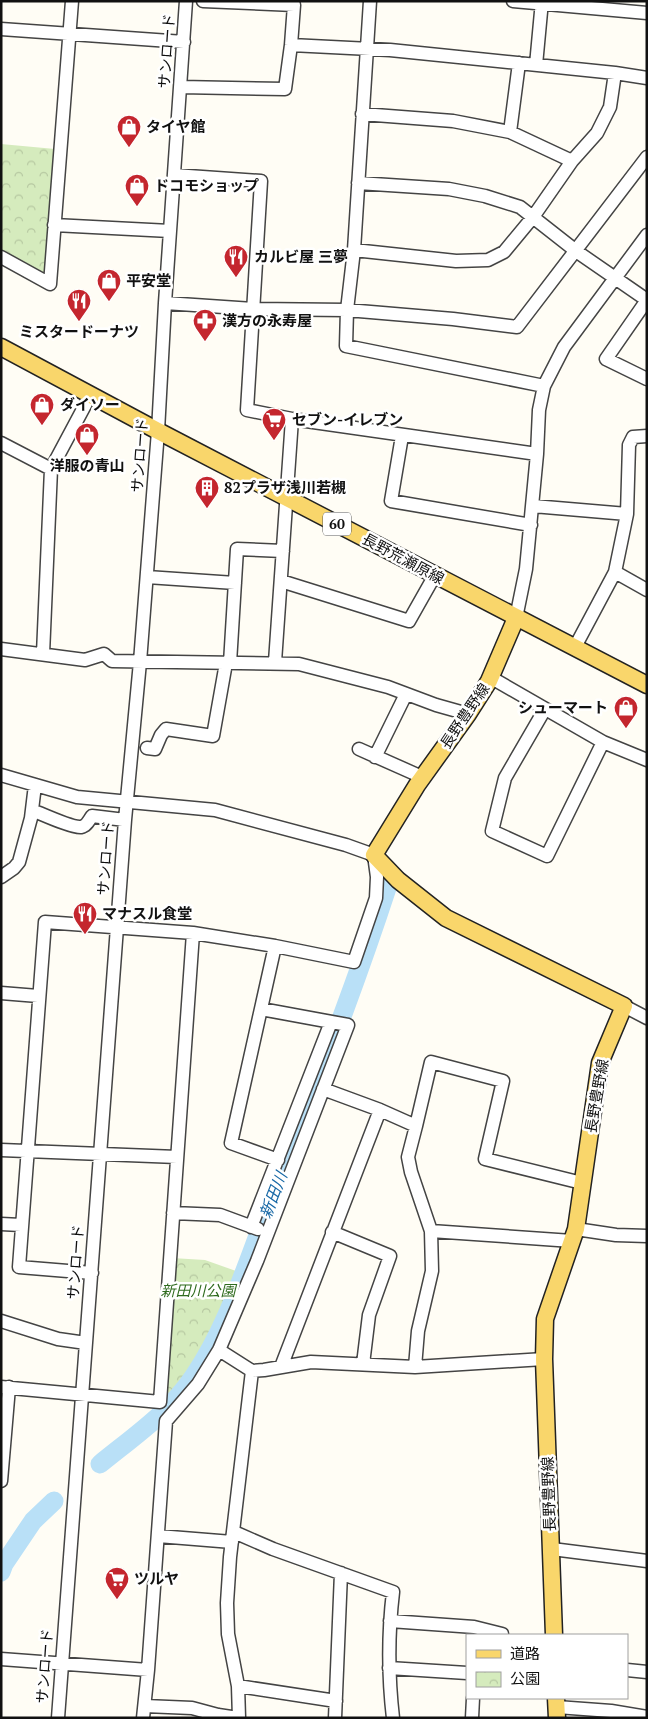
<svg xmlns="http://www.w3.org/2000/svg" width="648" height="1719" viewBox="0 0 648 1719" font-family="'PT Serif','Noto Sans JP',serif">
<style>
.park{fill:url(#park-crowns)}
.lines{fill:none;stroke-linecap:round;stroke-linejoin:round}
.river{stroke:#b9e0f7;stroke-width:19}
.minor-casing{stroke:#444;stroke-width:15}
.major-casing{stroke:#222;stroke-width:19}
.minor{stroke:#fff;stroke-width:12}
.major{stroke:#f9d66b;stroke-width:16}
.labels{text-anchor:middle;stroke-width:5;stroke-linejoin:round;paint-order:stroke}
.shield{fill:#fff;stroke:#585858;stroke-width:1}
.shield-label{font-size:14px;font-weight:bold;fill:#111}
.street-label{font-size:15px;fill:#111;stroke:#fff}
.poi-label{font-size:15px;font-weight:bold;fill:#111;stroke:#fff;text-anchor:start}
.park-label{font-size:15px;font-style:italic;fill:#2f6b1f;stroke:#fff}
.water-label{font-size:16px;font-style:italic;fill:#1768a6;stroke:#fff}
</style>
<defs>
<pattern id="park-crowns" width="20" height="18" patternUnits="userSpaceOnUse" patternTransform="scale(1.25)"><rect width="20" height="18" fill="#d5ebbd"/><path d="M2 6a3 3 0 1 1 6 0M12 15a3 3 0 1 1 6 0" fill="none" stroke="#b6c8a1"/></pattern>
</defs>
<rect width="100%" height="100%" fill="#fffdf5"/>
<path class="park" d="M1 144 55 149 47 278 1 252Z
M172 1258 205 1260 236 1271 215 1323 192 1367 161 1405Z"/>
<g class="lines">
<path class="river" d="M100 1464C133 1437 170 1412 194 1376 229 1324 247 1262 270 1204 311 1099 352 995 387 888
M1 1572 4 1564 33 1521 54 1501"/>
<defs>
<path id="minor" d="M370 1 354 250 347 310 346 346 544 386
M513 1 647 13
M1 29 184 42
M291 45 390 50 615 73 647 78
M536 65 542 1
M181 87 285 89 291 45 294 5 203 1
M362 114 453 121 510 132 572 161
M510 132 519 63
M174 175 261 181 247 410 292 419 537 454
M358 183 449 189 485 196 520 207 576 251 647 300 606 359 647 379
M54 225 170 231
M354 250 456 261 488 260 504 252 533 217 572 161 597 133 610 107 615 73
M1 257 50 284 72 1
M165 303 253 309 347 310 453 319 517 327 647 157
M402 436 391 501 531 525
M1 443 51 469 43 654
M51 469 91 394
M533 506 627 514
M615 572 647 590
M147 577 235 583
M281 581 409 621 435 575
M516 618 526 569 537 454 539 410 544 386 564 347 647 235
M575 647 615 572 627 514 629 445 633 437 647 436
M1 649 85 660 104 654 112 661 299 664 388 687 436 705 468 714
M275 662 292 419
M230 663 237 549 283 551
M490 677 603 742 647 760
M545 709 505 778 492 831 547 856 603 742
M147 748 155 749 161 735 166 729 213 736 226 663
M359 749 422 777
M375 757 406 694
M1 775 77 797 215 810 346 845 374 855 377 877 376 898 354 962 275 946 193 933 45 922 19 1267 92 1273
M32 810C42 814 72 828 81 827 87 826 89 820 92 816L125 820
M1 877 14 868 19 862 31 818 35 785
M275 946 231 1143 278 1160
M1 993 38 996
M624 1006 647 1018
M380 1110 416 1126 431 1062 503 1081 485 1159 582 1183
M416 1126 408 1157 411 1172 431 1231 572 1241
M1 1150 177 1157
M173 1213 220 1215 258 1229
M1 1224 21 1225
M251 1227 331 1022
M576 1229 616 1235 647 1236
M332 1232 390 1256 369 1315 363 1364
M1 1321 58 1339 86 1343
M219 1350 252 1371 264 1370 311 1362 415 1367 544 1359
M281 1367 380 1110 323 1089
M415 1367 418 1331 432 1271 431 1231
M1 1387 160 1402 193 933
M1 1481 9 1387
M234 1532 273 1549 393 1592C388 1634 388 1675 393 1718
M158 1536 232 1542
M552 1549 647 1561
M390 1621 474 1627 502 1634V1635
M1 1659 148 1670
M389 1668 467 1673
M627 1670 647 1672
M238 1686 336 1701
M145 1706 192 1708 218 1715 238 1718
M557 1707 611 1711 647 1717
M58 1718 125 820 140 662 158 431 165 303 186 1
M143 1718 148 1670 166 1421 198 1384 219 1350 257 1261 348 1025 261 1009
M239 1718 238 1686 228 1634 227 1603 230 1557 252 1371
M335 1718 341 1573
M472 1718 473 1698"/>
<path id="major" d="M1 347 158 431 647 685
M516 618 489 681 468 714 417 785 374 855 398 880 446 918 624 1006 600 1063 576 1229 545 1319 544 1359 554 1635
M556 1698 557 1718"/>
</defs>
<use href="#minor" class="minor-casing"/>
<use href="#major" class="major-casing"/>
<use href="#minor" class="minor"/>
<use href="#major" class="major"/>
</g>
<defs>
<symbol id="shop-pin" viewBox="-11 -11 22 30"><path d="M0 17L-7.5 6A9.5 9.5 0 1 1 7.5 6Z" fill="#c4262e" stroke="#fff"/><path d="M-5-2.5h2.3a2.7 3.5 0 0 1 5.4 0H5L5.5 6h-11ZM-1.5-2.5h3a1.5 2.3 0 0 0-3 0Z" fill="#fff"/></symbol>
<symbol id="restaurant-pin" viewBox="-11 -11 22 30"><path d="M0 17L-7.5 6A9.5 9.5 0 1 1 7.5 6Z" fill="#c4262e" stroke="#fff"/><path d="M-5-6h1v4h1v-4h1v4h1v-4h1v5L-1.5 .5V6h-2V.5L-5-1ZM5-6V6H3V1.5H1.5Q1.5-4 5-6Z" fill="#fff"/></symbol>
<symbol id="pharmacy-pin" viewBox="-11 -11 22 30"><path d="M0 17L-7.5 6A9.5 9.5 0 1 1 7.5 6Z" fill="#c4262e" stroke="#fff"/><path d="M-2-6h4v4h4v4h-4v4h-4v-4h-4v-4h4Z" fill="#fff"/></symbol>
<symbol id="supermarket-pin" viewBox="-11 -11 22 30"><path d="M0 17L-7.5 6A9.5 9.5 0 1 1 7.5 6Z" fill="#c4262e" stroke="#fff"/><path d="M-6-5.5h2.5l.6 2H6L4.5 2H-2.5L-4.4-4H-6ZM-1.5 3.2a1.3 1.3 0 1 0 .1 0ZM3 3.2a1.3 1.3 0 1 0 .1 0Z" fill="#fff"/></symbol>
<symbol id="building-pin" viewBox="-11 -11 22 30"><path d="M0 17L-7.5 6A9.5 9.5 0 1 1 7.5 6Z" fill="#c4262e" stroke="#fff"/><path d="M-4-6H4V6H1V3H-1V6H-4ZM-2.5-4.3h1.7v1.8h-1.7ZM.8-4.3h1.7v1.8H.8ZM-2.5-1h1.7V.8h-1.7ZM.8-1h1.7V.8H.8Z" fill="#fff"/></symbol>
</defs>
<g fill-rule="evenodd">
<use href="#shop-pin" x="115" y="113" width="28" height="38"/>
<use href="#shop-pin" x="123" y="172" width="28" height="38"/>
<use href="#restaurant-pin" x="222" y="243" width="28" height="38"/>
<use href="#shop-pin" x="95" y="267" width="28" height="38"/>
<use href="#restaurant-pin" x="65" y="287" width="28" height="38"/>
<use href="#pharmacy-pin" x="191" y="307" width="28" height="38"/>
<use href="#shop-pin" x="28" y="391" width="28" height="38"/>
<use href="#supermarket-pin" x="260" y="406" width="28" height="38"/>
<use href="#shop-pin" x="73" y="421" width="28" height="38"/>
<use href="#building-pin" x="193" y="474" width="28" height="38"/>
<use href="#shop-pin" x="612" y="694" width="28" height="38"/>
<use href="#restaurant-pin" x="71" y="900" width="28" height="38"/>
<use href="#supermarket-pin" x="103" y="1565" width="28" height="38"/>
</g>
<g class="labels">
<rect class="shield" x="323" y="512.5" width="28" height="23" rx="4"/>
<g class="shield-label">
<text x="337" y="529">60</text>
</g>
<g class="street-label">
<text transform="translate(167 51) rotate(-86)" y="5">サンロード</text>
<text transform="translate(140 455) rotate(-86)" y="5">サンロード</text>
<text transform="translate(403 559) rotate(28)" y="5">長野荒瀬原線</text>
<text transform="translate(465 716) rotate(-56)" y="5">長野豊野線</text>
<text transform="translate(106 858) rotate(-86)" y="5">サンロード</text>
<text transform="translate(597 1096) rotate(-80)" y="5">長野豊野線</text>
<text transform="translate(76 1262) rotate(-86)" y="5">サンロード</text>
<text transform="translate(549 1494) rotate(-92)" y="5">長野豊野線</text>
<text transform="translate(45 1666) rotate(-86)" y="5">サンロード</text>
</g>
<g class="poi-label">
<text x="146" y="132">タイヤ館</text>
<text x="154" y="191">ドコモショップ</text>
<text x="254" y="262">カルビ屋 三夢</text>
<text x="126" y="286">平安堂</text>
<text x="222" y="326">漢方の永寿屋</text>
<text x="79" y="337" text-anchor="middle">ミスタードーナツ</text>
<text x="60" y="410">ダイソー</text>
<text x="292" y="425">セブン-イレブン</text>
<text x="87" y="471" text-anchor="middle">洋服の青山</text>
<text x="224" y="493">82プラザ浅川若槻</text>
<text x="608" y="713" text-anchor="end">シューマート</text>
<text x="102" y="919">マナスル食堂</text>
<text x="134" y="1584">ツルヤ</text>
</g>
<g class="park-label">
<text x="198" y="1296">新田川公園</text>
</g>
<g class="water-label">
<text transform="translate(273 1195) rotate(-69)" y="6">新田川</text>
</g>
</g>
<rect width="648" height="1719" fill="none" stroke="#111111" stroke-width="5"/>
<rect x="466" y="1634" width="162" height="65" fill="#ffffff" stroke="#a0a0a0"/>
<rect x="476" y="1650" width="25" height="8" fill="#f9d66b" stroke="#a0a0a0"/>
<text x="510" y="1659" font-size="15" fill="#111111">道路</text>
<rect x="476" y="1672" width="25" height="15" fill="url(#park-crowns)" stroke="#a0a0a0"/>
<text x="510" y="1684" font-size="15" fill="#111111">公園</text>
</svg>
